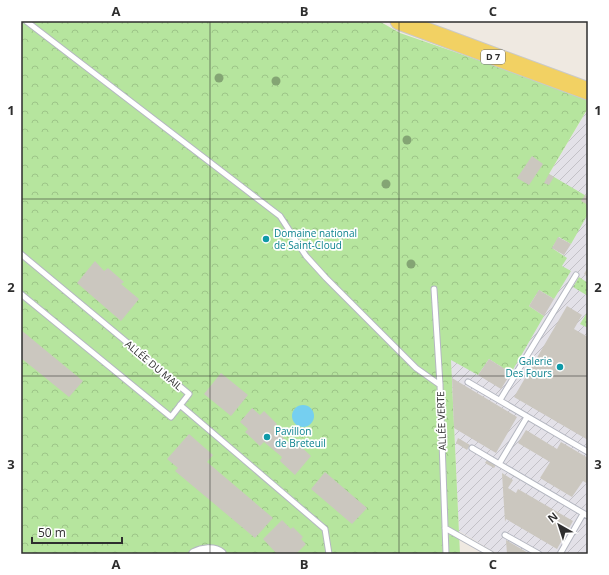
<svg xmlns="http://www.w3.org/2000/svg" width="609" height="575" viewBox="0 0 609 575" font-family="'Open Sans',sans-serif">
<style>
.industrial{fill:url(#industrial-furrows)}
.grass{fill:url(#grass-dots)}
.park{fill:url(#park-crowns)}
.water{fill:#75cff0}
.building{fill:#cbc7bf}
.lines{fill:none;stroke-linecap:round;stroke-linejoin:round}
.lane-casing{stroke:#b4b7c1;stroke-width:7}
.street-casing{stroke:#b4b7c1;stroke-width:12}
.primary-casing{stroke:#c9c9c9;stroke-width:19}
.lane{stroke:#fff;stroke-width:5}
.street{stroke:#fff;stroke-width:10}
.primary{stroke:#f2d163;stroke-width:17}
.tree{fill:#84a574}
.grid{fill:none;stroke:#2e2e2e;stroke-width:1;stroke-opacity:0.55}
.culture-dot{fill:#0f9aa8;stroke:#fff;stroke-width:1.5}
.labels{text-anchor:middle;stroke-width:3.5;stroke-linejoin:round;paint-order:stroke}
.shield{fill:#fff;stroke:#6d6d6d;stroke-width:1}
.shield-label{font-size:9px;font-weight:bold;fill:#2e2e2e}
.culture-label{font-size:10px;fill:#0d838f;stroke:#fff;text-anchor:start}
.street-label{font-size:10px;fill:#2e2e2e;stroke:#fff}
.neatline{fill:none;stroke:#2e2e2e;stroke-width:1.5}
.grid-label{font-size:13px;text-anchor:middle;font-weight:bold;fill:#2e2e2e}
</style>
<defs>
<pattern id="industrial-furrows" width="10" height="10" patternUnits="userSpaceOnUse"><rect width="10" height="10" fill="#e3e1e8"/><path d="M-1 1l2-2M0 10L10 0M9 11l2-2" fill="none" stroke="#c3c1c7"/></pattern>
<pattern id="grass-dots" width="8" height="8" patternUnits="userSpaceOnUse"><rect width="8" height="8" fill="#b6e59e"/><path d="M2 2h.1M6 6h.1" fill="none" stroke="#9dc588" stroke-width="1.8" stroke-linecap="round"/></pattern>
<pattern id="park-crowns" width="20" height="18" patternUnits="userSpaceOnUse"><rect width="20" height="18" fill="#b6e59e"/><path d="M2 6a3 3 0 1 1 6 0M12 15a3 3 0 1 1 6 0" fill="none" stroke="#9dc588"/></pattern>
</defs>
<rect width="100%" height="100%" fill="#efe9e1"/>
<path class="industrial" d="M586 112 588 113V554H498L459 531 450 341Z"/>
<path class="grass" d="M579 277 588 283V296L573 287Z
M588 311V328L580 324Z"/>
<path class="park" d="M21 21H379L400 33 588 98V108L549 174 588 197V214L571 244 559 237 552 248 567 258 562 266 571 271 554 299 539 290 529 306 544 316 511 373 489 359 478 375 451 360 460 554H21Z"/>
<path class="water" d="M292 416a11 11 0 1 1 22 0a11 11 0 1 1-22 0Z"/>
<path class="building" d="M532 156 543 164 529 185 517 178Z
M549 174 554 177 549 185 544 183Z
M585 195 588 197V205L581 201Z
M558 237 571 244 564 255 552 248Z
M95 261 104 271 108 268 124 282 121 284 139 299 121 321 77 283Z
M588 267V277L584 274Z
M539 290 554 299 544 316 529 306Z
M567 306 582 315 574 329 588 337V440L514 397Z
M21 330 83 381 69 397 21 358Z
M489 359 511 373 501 389 478 375Z
M221 373 248 395 231 416 204 394Z
M452 378 517 417 496 453 454 428Z
M252 408 260 415 264 411 277 424 273 428 293 447 297 443 311 456 295 475 280 461 282 457 264 442 260 446 245 432 248 429 240 422Z
M526 430 557 449 561 442 588 458V484L583 481 572 497 540 478 550 462 518 443Z
M189 434 213 455 207 462 273 518 255 538 175 471 178 468 167 459Z
M458 438 470 445 467 450 456 443Z
M487 460 496 465 494 468 485 463Z
M325 472 367 508 352 524 311 489Z
M502 473 513 480 508 488 516 493 518 489 573 521 557 549 506 519 505 522Z
M282 520 291 529 293 527 303 537 301 539 306 544 296 554H277L263 539Z
M506 540 530 554H507Z"/>
<g class="lines">
<defs>
<path id="lane" d="M26 21 280 216 306 256 326 278 416 368 440 385
M21 254 189 394 171 417 21 294
M434 289 440 385 446 554
M468 382 588 452
M500 400 576 275
M180 405 325 529 329 554
M472 448 588 516
M499 464 527 417
M445 528 491 554
M505 535 539 554
M560 554 583 514"/>
<path id="street" d="M194 554C202 550 214 548 221 554"/>
<path id="primary" d="M399 21 588 91"/>
</defs>
<use href="#lane" class="lane-casing"/>
<use href="#street" class="street-casing"/>
<use href="#primary" class="primary-casing"/>
<use href="#lane" class="lane"/>
<use href="#street" class="street"/>
<use href="#primary" class="primary"/>
</g>
<g class="tree">
<circle cx="219" cy="78" r="4.5"/>
<circle cx="276" cy="81" r="4.5"/>
<circle cx="407" cy="140" r="4.5"/>
<circle cx="386" cy="184" r="4.5"/>
<circle cx="411" cy="264" r="4.5"/>
</g>
<path class="grid" d="M210 21V554M399 21V554M21 199H588M21 376H588"/>
<g class="culture-dot">
<circle cx="266" cy="239" r="4"/>
<circle cx="560" cy="367" r="4"/>
<circle cx="267" cy="437" r="4"/>
</g>
<g class="labels">
<rect class="shield" x="481" y="50" width="24" height="14" rx="3"/>
<g class="shield-label">
<text x="493" y="60">D 7</text>
</g>
<g class="culture-label">
<text x="274" y="237">Domaine national<tspan x="274" dy="12">de Saint-Cloud</tspan></text>
<text x="552" y="365" text-anchor="end">Galerie<tspan x="552" dy="12">Des Fours</tspan></text>
<text x="275" y="435">Pavillon<tspan x="275" dy="12">de Breteuil</tspan></text>
</g>
<g class="street-label">
<text transform="translate(154 365) rotate(40)" y="4">ALLÉE DU MAIL</text>
<text transform="translate(441 421) rotate(-92)" y="4">ALLÉE VERTE</text>
</g>
</g>
<rect width="609" height="575" fill="none" stroke="#ffffff" stroke-width="44"/>
<g transform="translate(559 525) rotate(321)" stroke="#ffffff" stroke-width="3" paint-order="stroke">
<path d="M0-3L7 15L0 10L-7 15Z" fill="#2e2e2e"/>
<text y="-6" font-size="11" font-weight="bold" text-anchor="middle" fill="#2e2e2e">N</text>
</g>
<path d="M32 537v6h90v-6" fill="none" stroke="#2e2e2e" stroke-width="2"/>
<text x="38" y="537" font-size="12" fill="#2e2e2e" stroke="#ffffff" stroke-width="3" paint-order="stroke">50 m</text>
<rect x="22" y="22" width="565" height="531" class="neatline"/>
<g class="grid-label">
<text x="116" y="16">A</text>
<text x="304" y="16">B</text>
<text x="493" y="16">C</text>
<text x="11" y="115">1</text>
<text x="598" y="115">1</text>
<text x="11" y="292">2</text>
<text x="598" y="292">2</text>
<text x="11" y="469">3</text>
<text x="598" y="469">3</text>
<text x="116" y="569">A</text>
<text x="304" y="569">B</text>
<text x="493" y="569">C</text>
</g>
</svg>
